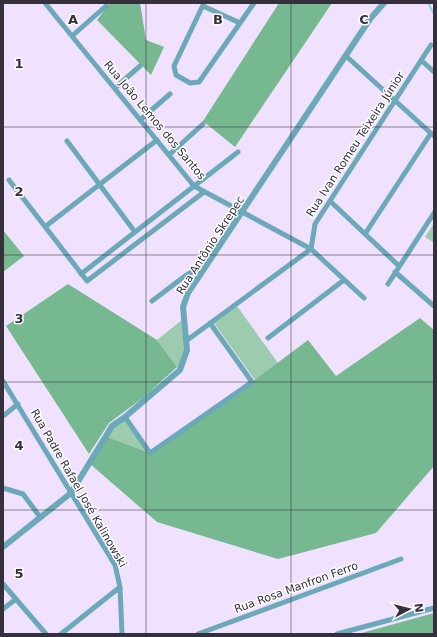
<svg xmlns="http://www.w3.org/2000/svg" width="437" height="637" viewBox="0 0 437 637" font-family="'DejaVu Sans',sans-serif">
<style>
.green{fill:#9dcbae}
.forest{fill:#76b890}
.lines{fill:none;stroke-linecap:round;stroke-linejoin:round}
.stream{stroke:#85d7f4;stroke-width:2}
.minor{stroke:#6ba8b9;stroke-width:5}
.tertiary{stroke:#6ba8b9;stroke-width:6}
.grid{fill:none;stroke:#36303d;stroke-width:1;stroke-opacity:0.55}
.labels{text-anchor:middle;stroke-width:3;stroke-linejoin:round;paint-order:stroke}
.street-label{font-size:11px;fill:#36303d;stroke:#fff}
.grid-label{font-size:13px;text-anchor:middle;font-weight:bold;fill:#36303d;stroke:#fff;stroke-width:3;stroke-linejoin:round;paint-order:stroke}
</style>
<rect width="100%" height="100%" fill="#f0e2fe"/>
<path class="green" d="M434 223V242H433L425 237Z
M237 306 278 363 255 380 214 323Z
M182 320C183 335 187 355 179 370L157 340Z
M125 417 150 453 105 436Z"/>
<path class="forest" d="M110 3H140L146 40 164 47 151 75 97 20Z
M279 3H332L235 147 203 121Z
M3 230 24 256 3 272Z
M68 284 157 340 177 367 144 397 109 423 89 454 6 326Z
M420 318 434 330V466L376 533 278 559 157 522 89 463 105 436 150 453 252 382 308 340 336 376Z
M434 613V634H358Z"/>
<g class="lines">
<path class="stream" d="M428 3 434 14
M434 264V268"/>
<path class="minor" d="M45 3 194 186 311 249 364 298
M204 3 174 66 176 75 190 83 199 82 254 3
M203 6 240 23
M72 36 106 6
M346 56 434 136
M421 60 434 72
M115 88 140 66
M140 120 170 94
M67 141 135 232
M169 155 203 124
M9 180 87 281 204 192
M330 201 399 266
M46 226 157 140
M365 234 431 133
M395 272 434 306
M81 274 238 152
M388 284 434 213
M152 301 185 276 207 263
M268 338 344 280
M186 341 311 249 315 224 431 45
M3 381 115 565 120 587 122 634
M3 416 18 404
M125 417 150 453 252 382 210 323
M3 488 23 494 40 517
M3 584 46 634
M3 609 16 599
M61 634 120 587
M198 634 401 559
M337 634 434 608"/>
<path class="tertiary" d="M3 547 71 493 112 426 125 417 180 370 187 350 183 307 188 293 370 19 384 3"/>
</g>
<path class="grid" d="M146 3V634M291 3V634M3 127H434M3 255H434M3 382H434M3 510H434"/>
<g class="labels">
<g class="street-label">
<text transform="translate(155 120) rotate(50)" y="4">Rua João Lemos dos Santos</text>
<text transform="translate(355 144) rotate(-57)" y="4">Rua Ivan Romeu Teixeira Júnior</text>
<text transform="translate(210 245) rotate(-57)" y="4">Rua Antônio Skrepec</text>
<text transform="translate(79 488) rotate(60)" y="4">Rua Padre Rafael José Kalinowski</text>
<text transform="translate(296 587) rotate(-20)" y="4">Rua Rosa Manfron Ferro</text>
</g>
</g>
<g class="grid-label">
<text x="73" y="24">A</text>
<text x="218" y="24">B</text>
<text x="364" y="24">C</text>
<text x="19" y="68">1</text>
<text x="19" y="196">2</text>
<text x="19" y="323">3</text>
<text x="19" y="450">4</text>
<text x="19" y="578">5</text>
</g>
<rect width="437" height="637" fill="none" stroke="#36303d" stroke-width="8"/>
<g transform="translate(409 609) rotate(83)" stroke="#ffffff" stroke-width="3" paint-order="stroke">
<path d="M0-3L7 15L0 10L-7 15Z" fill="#36303d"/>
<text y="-6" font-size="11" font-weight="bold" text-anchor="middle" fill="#36303d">N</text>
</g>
</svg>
